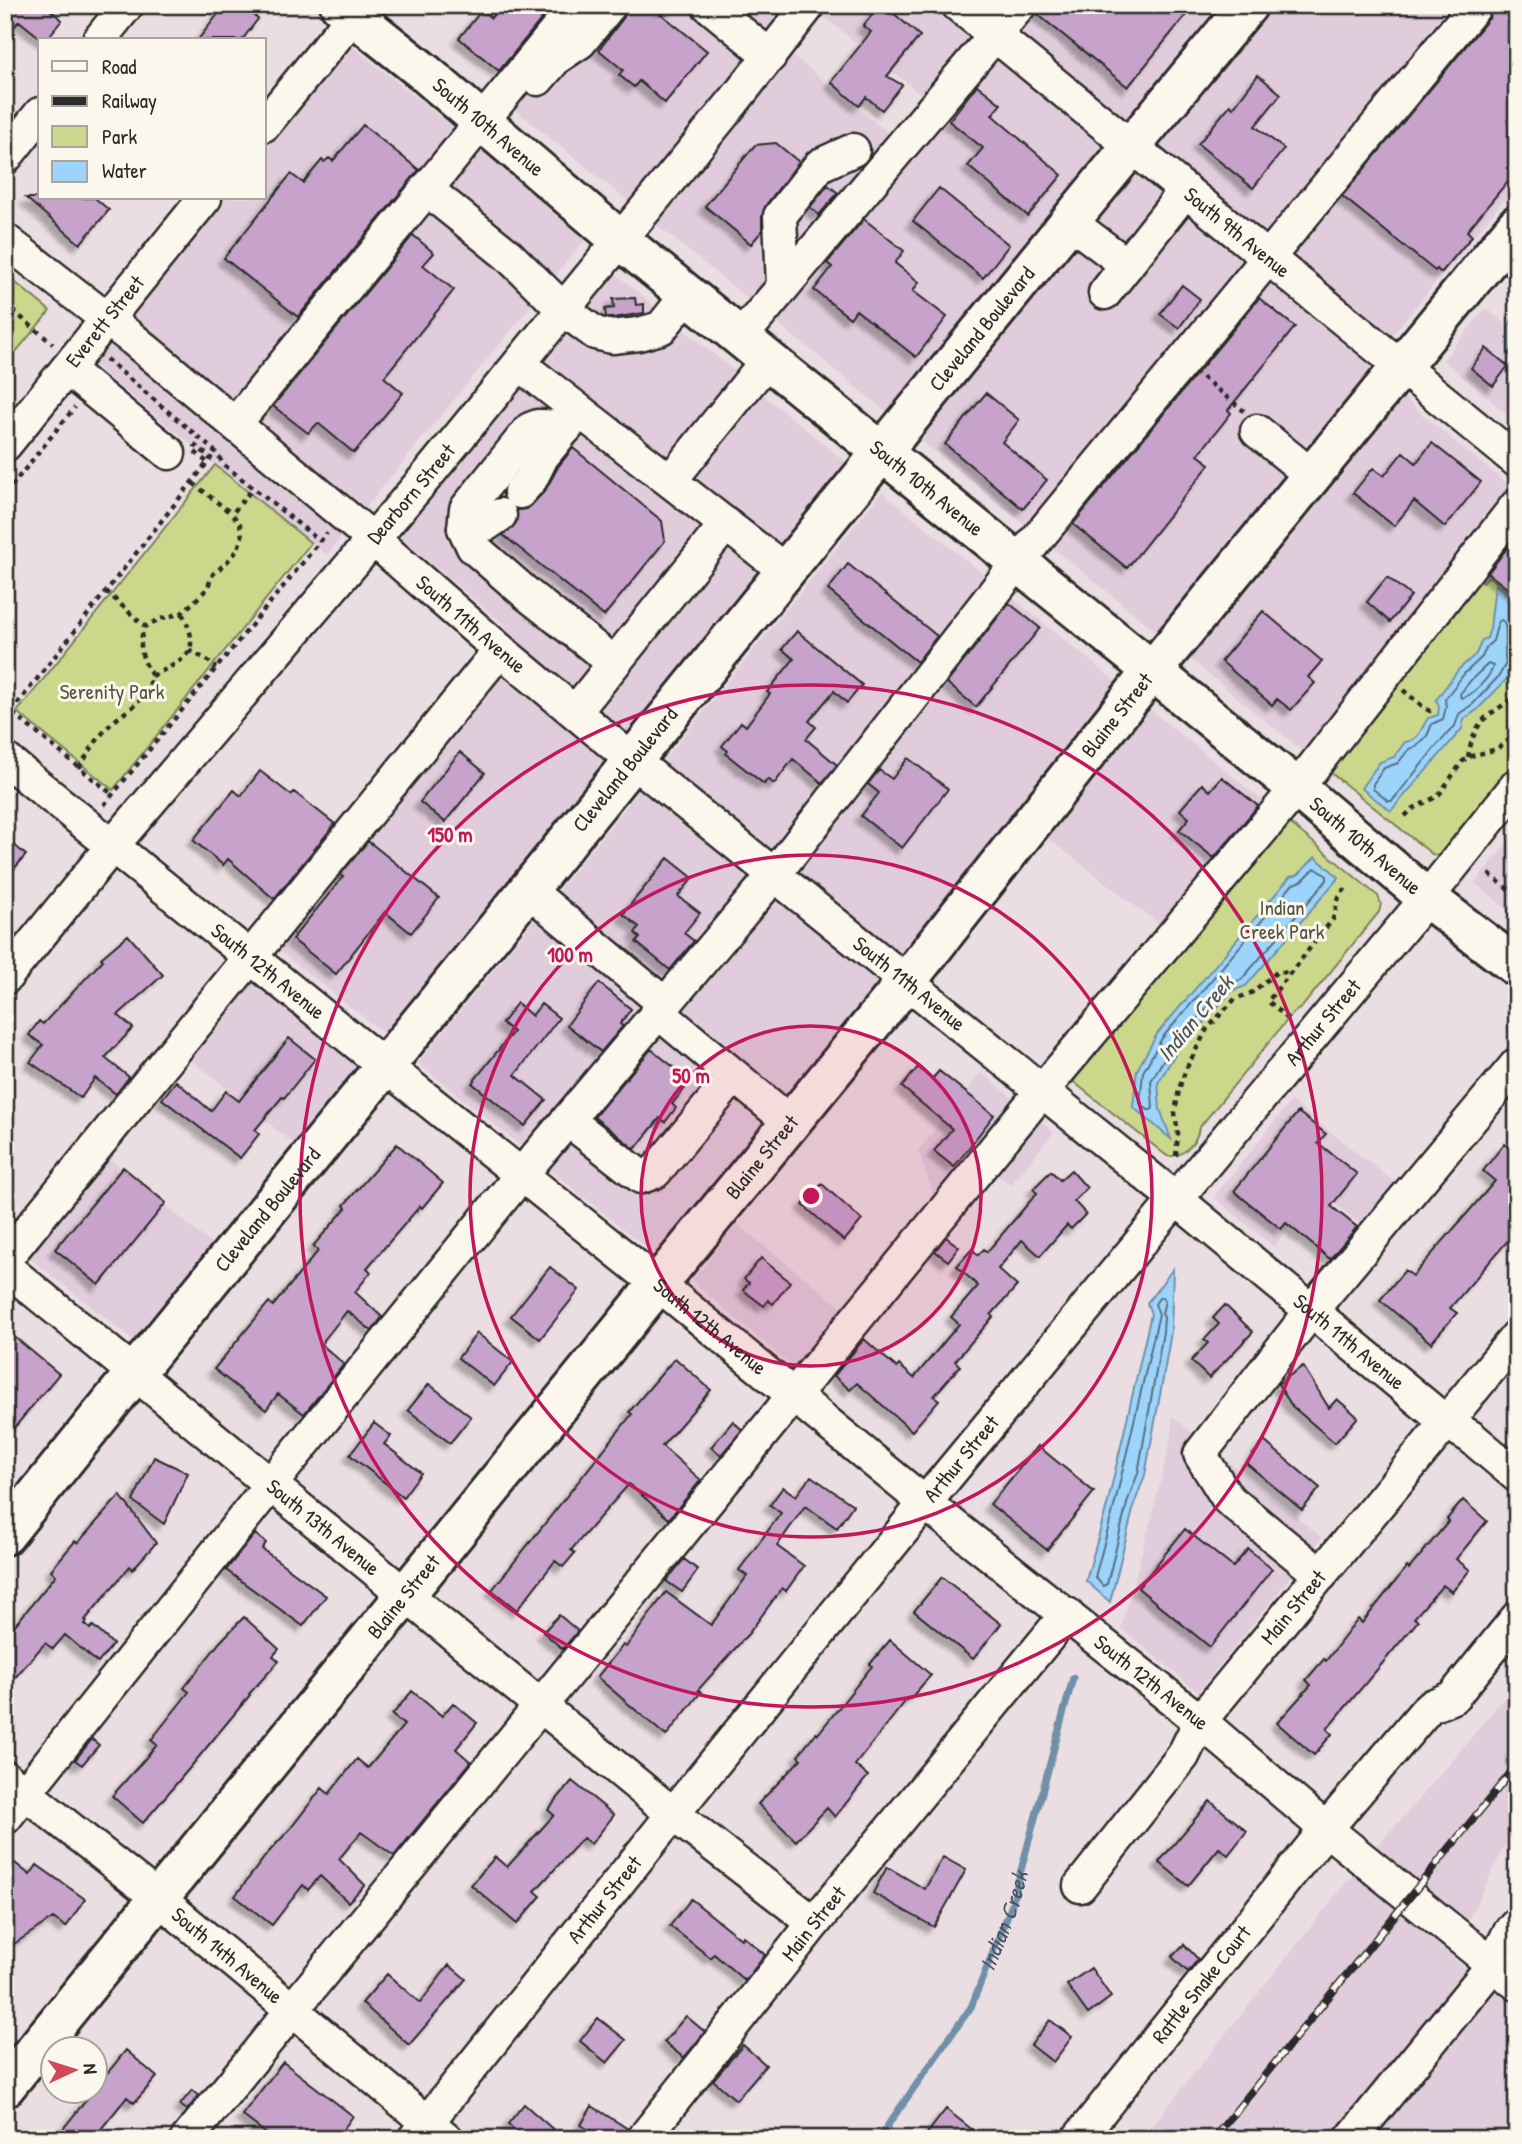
<svg xmlns="http://www.w3.org/2000/svg" width="1522" height="2144" viewBox="0 0 1522 2144" font-family="'Patrick Hand',sans-serif">
<style>
.built{fill:#e0ccdb;fill-rule:evenodd}
.green{fill:#cbd88c;stroke:#7b825c;stroke-width:2}
.water{fill:#9dd4fc;stroke:#6f90a8;stroke-width:2}
.lines{fill:none;stroke-linecap:round;stroke-linejoin:round}
.shore{stroke:#596f7f;stroke-width:2}
.stream{stroke:#6f90a8;stroke-width:7}
.building{fill:#c7a3cb;stroke:#2b2b2b;stroke-width:2;filter:url(#shadow)}
.minor-casing{stroke:#2b2b2b;stroke-width:37}
.major-casing{stroke:#2b2b2b;stroke-width:44}
.path{stroke:#2b2b2b;stroke-width:4.5;stroke-dasharray:5 5;stroke-linecap:butt}
.minor{stroke:#fbf7ec;stroke-width:32}
.major{stroke:#fbf7ec;stroke-width:38}
.rail-casing{stroke:#2b2b2b;stroke-width:8}
.rail{stroke:#fbf7ec;stroke-width:5;stroke-dasharray:16;stroke-linecap:butt}
.ring{fill:none;stroke:#c2185b;stroke-width:3.5}
.labels{text-anchor:middle;stroke-width:6;stroke-linejoin:round;paint-order:stroke}
.street-label{font-size:21px;fill:#2b2b2b;stroke:#fbf7ec}
.park-label{font-size:21px;fill:#535643;stroke:#fbf7ec}
.water-label{font-size:23px;font-style:italic;fill:#48555f;stroke:#fbf7ec}
.centre{fill:#c2185b;stroke:#fbf7ec;stroke-width:3.5}
.ring-label{font-size:21px;text-anchor:middle;font-weight:bold;fill:#c2185b;stroke:#fbf7ec;stroke-width:6;stroke-linejoin:round;paint-order:stroke}
</style>
<defs>
<filter id="shadow"><feDropShadow dx="-6" dy="6" stdDeviation="2" flood-color="#0004"/></filter>
</defs>
<rect width="100%" height="100%" fill="#ebdee2"/>
<filter id="ink" filterUnits="userSpaceOnUse"><feTurbulence type="fractalNoise" baseFrequency=".0143" numOctaves="2"/><feDisplacementMap in="SourceGraphic" scale="14" xChannelSelector="R" yChannelSelector="G"/><feConvolveMatrix kernelMatrix="1 2 1 2 8 2 1 2 1" color-interpolation-filters="sRGB"/></filter>
<g filter="url(#ink)">
<path class="built" d="M566 5H1517V184L1369 363 1425 417 1517 492V599L1489 577 1483 582 1462 565 1309 756 495 93ZM819 13 932 103 901 143 788 52Z
M351 45 588 236 327 555 91 363 226 198H264V151Z
M611 270 849 465 387 1036 258 934 505 625 395 534Z
M1486 308 1505 323 1513 401 1505 412 1443 360Z
M882 492 1279 814 1178 939 1017 814 658 1257 418 1063Z
M1517 831V917L1475 883Z
M243 972 359 1068 295 1145 182 1052Z
M981 1072 1054 1132 1011 1185 975 1157 941 1199 933 1192 918 1151Z
M1291 1101 1402 1188 1368 1230 1318 1190 1274 1247 1214 1197Z
M103 1153 215 1247 136 1342 22 1252Z
M737 1224 851 1315 803 1376 692 1281Z
M1172 1416 1322 1538 1198 1692 1121 1628 1152 1516 1172 1435Z
M1517 1682V1833L1502 1851 1451 1956 1470 1972 1338 2139H1142L1353 1874 1446 1768Z
M1517 1951V2139H1396L1377 2123Z"/>
<path class="green" d="M5 274 50 311 5 365Z
M215 465 311 543 113 790 17 712Z
M1474 575 1483 582 1488 576 1517 599V766L1446 853 1439 856 1432 854 1320 764Z
M1279 814 1378 896 1381 904 1379 912 1302 1007 1292 1014 1199 1128C1197 1143 1182 1158 1167 1156L1065 1075Z"/>
<path class="water" d="M1517 308V365L1509 354V326Z
M1495 584 1516 602V611L1511 621C1516 636 1509 650 1515 665L1506 680 1477 710 1464 719 1462 729 1391 811 1361 788 1380 762 1394 757 1405 742C1420 740 1421 728 1428 718L1438 715 1439 706 1436 700 1459 669 1476 654 1482 640 1487 638 1490 629Z
M1315 857 1339 877 1246 986 1232 991 1177 1051 1158 1083 1160 1109 1171 1139 1133 1107 1137 1070 1157 1034 1290 877 1298 875Z
M1173 1269 1171 1332 1163 1379 1145 1475 1135 1502 1110 1602 1086 1581 1108 1502 1146 1336 1151 1314 1147 1303Z"/>
<g class="lines">
<path class="shore" d="M1501 620 1504 622C1509 636 1502 649 1506 663L1499 676 1473 704 1459 714 1455 726 1437 745 1398 794 1392 801H1388L1373 789V784L1384 768 1398 763 1409 749 1416 747 1427 736 1432 724 1443 719 1446 707 1445 699 1464 674 1482 657 1487 646 1493 641 1498 622Z
M1488 664 1493 666C1491 676 1472 697 1461 698L1460 694 1471 680Z
M1315 868 1327 876V880L1242 979 1227 986 1171 1047 1151 1081 1153 1108 1151 1110H1148L1140 1103 1143 1072 1162 1038 1293 884 1302 881Z
M1162 1297 1165 1300 1162 1314 1164 1317 1163 1332 1138 1473 1128 1500 1107 1584 1103 1586 1095 1577 1115 1503 1159 1314 1155 1304 1159 1298Z"/>
<path class="stream" id="s1" d="M878 2139 971 2007 1011 1907 1073 1678"/>
</g>
<path class="building" d="M5 5H44L62 20 46 40H43L19 21 5 38Z
M225 5H264L255 17 258 19 242 40H198Z
M501 5H553L499 71 459 38 482 10 491 18Z
M628 5H650L707 51 665 103 639 81 634 87 619 75 623 70 599 50 624 17Z
M880 5H884L920 36 887 76 902 85 882 110 866 97 859 106 831 82 871 32 863 26Z
M1038 5H1194L1128 87 1036 13Z
M1494 5H1517V170L1467 231 1472 236 1441 273 1437 269 1435 271 1342 196 1490 17Z
M1258 75 1281 94 1255 126 1284 149 1253 188 1198 144 1230 105 1233 108Z
M977 85 1001 104 992 115 1062 175 1028 216 968 166 983 148 949 121Z
M363 125 419 170 298 317 224 258 291 174 303 183 322 160 324 162 329 158 333 161Z
M776 143 799 162 766 205 762 217V231L751 244 705 206 755 145Z
M828 185 838 193 819 215 810 207Z
M939 188 1009 245 983 278 913 221Z
M26 198H95L109 210 80 244Z
M864 219 904 251 895 263 919 282 913 291 947 317 916 357 856 310 850 318 814 290 832 267 827 263Z
M413 235 434 253 423 265 454 290 384 377 403 393 354 453 318 423 308 433 273 406Z
M1182 285 1200 299 1179 328 1160 314Z
M635 298 636 305 644 304V313L613 318 606 317 605 309 614 308 613 299Z
M1259 298 1295 327 1228 410 1231 413 1198 455 1210 464 1127 568 1073 524Z
M1486 348 1508 366 1493 386 1471 368Z
M986 393 1019 420 1002 442 1047 480 1023 509 945 444Z
M1432 443 1481 482 1445 527 1414 501 1394 526 1353 493 1373 468 1384 476 1403 452 1416 463Z
M573 448 662 521 665 541 604 616 503 535 516 523 517 510 527 509 545 491 558 467Z
M1517 535V596L1488 573Z
M848 564 937 636 917 662 828 590Z
M1387 577 1411 596 1390 622 1367 602Z
M1009 603 1040 628 976 707 947 683Z
M1263 611 1322 661 1308 677 1315 683 1291 710 1277 699 1272 705 1221 661Z
M797 631 862 685 847 703 834 691 809 721 816 727 806 739 837 765 822 783 793 759 774 784 768 779 764 784 726 754 728 751 722 746 741 722 746 726 770 694 767 692 794 659 782 649Z
M460 752 485 773 445 822 420 802Z
M908 758 948 789 902 848 861 816 879 793 868 784 879 770 892 779Z
M260 771 291 795 294 792 335 824 274 899 228 859 223 865 193 840 234 790 241 796Z
M1222 777 1258 806 1214 858 1179 830 1189 818 1180 810 1202 784 1210 791Z
M5 837 26 855 5 879Z
M368 841 439 898 411 933 385 912 336 974 292 939 343 877 340 875Z
M668 858 693 878 678 896 700 913 684 933 694 941 670 970 636 942 640 938 635 933 639 927 623 914Z
M128 935 163 975 118 1015 133 1028 105 1058 129 1077 116 1094 95 1078 81 1098 30 1062 43 1045 29 1035 39 1021 43 1024 103 960 101 958Z
M599 983 631 1009 620 1024 623 1026 601 1052 567 1025Z
M517 1003 532 1016 541 1004 559 1018 515 1075 546 1100 525 1126 472 1083 513 1032 502 1023Z
M289 1038 315 1059 284 1098 282 1097 255 1130 259 1134 240 1158 162 1099 176 1081 211 1111 226 1091 239 1101Z
M651 1049 691 1081 672 1104 676 1108 665 1122 660 1118 635 1149 594 1117Z
M918 1067 932 1079 939 1071 994 1115 954 1167 934 1151 952 1129 902 1087Z
M1298 1112 1326 1134 1318 1143 1357 1174 1331 1206 1357 1227 1330 1259 1286 1223 1281 1229 1234 1191Z
M397 1144 443 1183 422 1208 420 1206 367 1268 371 1272 355 1292 382 1317 372 1331 347 1311 321 1344 344 1364 304 1414 278 1394 266 1410 214 1369 269 1302 273 1306 318 1251 313 1246 346 1208 344 1205Z
M1504 1144 1517 1154V1230L1450 1308 1457 1313 1431 1343 1380 1300 1405 1270 1413 1276 1495 1181 1483 1171Z
M123 1167 166 1203 99 1285 55 1249Z
M1071 1170 1087 1188 1074 1201 1086 1214 1071 1229 1067 1225 1040 1256 1022 1240 998 1269 1017 1286 991 1315 993 1317 955 1361 960 1366 934 1396 939 1400 912 1431 857 1383 850 1390 834 1376 864 1339 897 1368 899 1365 914 1378 959 1324 951 1317 978 1286 957 1266 972 1249 978 1255 984 1249 987 1252 1037 1193 1033 1189 1051 1171 1060 1180Z
M822 1184 862 1220 844 1241 803 1205Z
M946 1237 959 1247 948 1261 935 1251Z
M761 1258 790 1282 773 1304 768 1300 764 1306 743 1290 749 1283 744 1279Z
M550 1267 579 1290 540 1339 511 1316Z
M1225 1305 1253 1332 1209 1378 1191 1361 1208 1343 1204 1340 1219 1324 1213 1318Z
M5 1329 59 1374 5 1439Z
M477 1333 513 1362 494 1386 458 1358Z
M675 1358 711 1390 662 1446 701 1480 669 1519 629 1484 571 1550 575 1553 563 1567 555 1561 517 1610 492 1590 632 1414 629 1412Z
M1303 1366 1329 1408 1337 1399 1358 1417 1335 1443 1292 1406 1278 1384Z
M429 1384 471 1417 450 1443 408 1410Z
M733 1421 742 1430 721 1455 711 1447Z
M374 1423 391 1436 384 1444 421 1473 403 1497 350 1455Z
M1264 1441 1320 1488 1302 1510 1246 1463Z
M1038 1446 1094 1492 1047 1550 990 1504Z
M154 1457 188 1473 164 1524 133 1501Z
M811 1476 853 1505 837 1528 805 1506 777 1546 804 1566 786 1591 782 1588 749 1633 698 1690 701 1692 666 1736 597 1677 623 1645 626 1647 666 1592 711 1625 747 1576 739 1570 781 1513 770 1505 783 1487 796 1496Z
M120 1495 156 1543 132 1570 130 1566 85 1620 87 1622 85 1624 90 1629 93 1626 113 1644 98 1663 65 1635 53 1649 45 1643 5 1689V1637L56 1575 51 1570 75 1541 78 1543Z
M1463 1500 1487 1521 1456 1559 1470 1570 1452 1592 1443 1585 1414 1618 1418 1621 1327 1729 1332 1734 1314 1755 1277 1723 1311 1685 1306 1680 1324 1659 1326 1661 1358 1619 1362 1623 1407 1567 1409 1569 1449 1521 1447 1519Z
M1185 1529 1233 1567 1248 1549 1272 1569 1210 1647 1138 1588Z
M255 1534 266 1543 262 1549 326 1596 303 1626 226 1570Z
M684 1559 698 1570 682 1592 666 1581Z
M942 1577 1001 1624 973 1659 914 1611Z
M559 1615 578 1631 563 1649 543 1632Z
M244 1617 279 1649 273 1656 279 1661 249 1694 250 1695 193 1764 143 1823 112 1796 157 1745 151 1740 189 1692 184 1688 220 1642Z
M890 1640 931 1675 910 1699 908 1698 855 1765 868 1776 835 1817 827 1808 796 1841 758 1804 801 1759 798 1756 816 1733 818 1734 872 1666 870 1664Z
M412 1691 442 1716 453 1703 477 1723 456 1749 471 1762 394 1856 361 1832 339 1859 365 1885 348 1902 320 1876 308 1890 303 1885 272 1925 235 1896 267 1854 290 1829 322 1788 329 1794 357 1759 368 1768 404 1725 392 1715Z
M92 1739 99 1745 82 1765 75 1760Z
M572 1781 614 1815 591 1844 583 1838 535 1891 541 1896 517 1924 471 1885 495 1857 507 1867 554 1815 548 1810Z
M1210 1801 1247 1831 1228 1855 1219 1848 1188 1886 1159 1862Z
M5 1855 30 1875 37 1865 85 1899 66 1927 53 1918 5 1950Z
M943 1857 966 1870 934 1927 873 1893 887 1867 925 1889Z
M691 1899 741 1939 743 1936 765 1955 745 1981 714 1954 711 1958 670 1926Z
M1184 1944 1198 1959 1188 1972 1172 1957Z
M449 1965 466 1979 409 2045 362 2003 387 1974 420 2003Z
M1091 1968 1111 1997 1088 2014 1067 1985Z
M686 2016 705 2032 684 2058 664 2042Z
M598 2018 626 2040 607 2063 580 2041Z
M1050 2020 1072 2037 1053 2062 1031 2045Z
M743 2045 766 2065 736 2100 713 2080Z
M126 2050 157 2077 134 2103 127 2097 93 2139H55Z
M283 2062 353 2116 336 2139H273L242 2115Z
M192 2090 199 2095 187 2110 180 2105Z
M524 2104 564 2139H525L508 2124Z
M592 2106 628 2129 625 2139H603L581 2125Z
M946 2109 984 2139H923Z"/>
<g class="lines">
<defs>
<g id="minor">
<path d="M708 5 770 56"/>
<path id="s2" d="M958 5 1517 461"/>
<path d="M99 40 127 5"/>
<path d="M538 79 556 58 580 42 610 5"/>
<path d="M264 125 362 5"/>
<path d="M5 158 40 114"/>
<path d="M426 189 508 255 564 310 595 333 612 337 639 334 661 328 688 294"/>
<path d="M1070 222 1127 265"/>
<path id="s3" d="M5 240 134 340 374 540 500 650 632 760 1176 1199 1447 1423 1471 1437 1517 1476"/>
<path d="M783 286 780 216 820 165 853 150"/>
<path d="M1105 293 1185 191"/>
<path d="M741 337 1020 5"/>
<path d="M519 364 786 571"/>
<path d="M67 369 169 453"/>
<path d="M235 424 577 5"/>
<path d="M567 427 538 426 530 429 466 509 464 528 473 547 528 595 614 663"/>
<path d="M1257 431 1311 475"/>
<path id="s4" d="M5 445 205 198"/>
<path d="M671 480 768 359"/>
<path d="M520 492 531 479 542 457 576 415"/>
<path d="M464 528 487 524 500 515"/>
<path d="M575 712 726 524"/>
<path id="s5" d="M5 759 385 1066 658 1284 925 1503 1200 1721 1326 1829 1517 1984"/>
<path d="M528 890 666 1005"/>
<path id="s6" d="M5 978 113 845 426 477 734 101 809 5"/>
<path d="M659 1013 791 1123"/>
<path d="M568 1120 641 1177 655 1172 734 1076"/>
<path d="M5 1259 500 650"/>
<path id="s7" d="M5 1267 673 1814 814 1923"/>
<path d="M1321 1575 1228 1499 1200 1454 1311 1311 1517 1064"/>
<path id="s8" d="M5 1777 158 1898 447 2139"/>
<path d="M5 1818 271 1484 521 1175 774 875 1018 562 1476 5"/>
<path id="s9" d="M1080 1886 1183 1756 1200 1721 1517 1336"/>
<path d="M187 2139 1042 1091 1297 788 1517 505"/>
<path id="s10" d="M414 2139 673 1814 925 1503 1176 1199 1427 898 1517 785"/>
<path id="s11" d="M643 2139 814 1923 1067 1614"/>
<path id="s12" d="M1078 2139 1326 1829 1429 1707 1453 1697 1517 1618"/>
<path d="M1351 2139 1493 1965 1510 1931 1517 1923"/>
</g>
<g id="major">
<path id="s13" d="M340 5 424 72 620 240 1297 788 1427 898 1517 967"/>
<path id="s14" d="M5 1535C167 1330 334 1130 498 927 747 619 995 310 1248 5"/>
<path id="s15" d="M5 2087 658 1284 906 982 1152 671 1517 225"/>
</g>
</defs>
<use href="#minor" class="minor-casing"/>
<use href="#major" class="major-casing"/>
<path class="path" d="M5 304 53 344
M106 359 217 453 223 464 320 541
M1202 377 1244 411
M195 452 208 463
M193 483 232 514
M5 494 75 407
M106 591 144 626
M189 650 207 660 216 668
M152 676C186 659 203 653 182 613
M1403 690 1426 709 1430 711 1433 709
M5 707 113 795
M11 712 211 458 193 444
M1468 757C1471 742 1475 725 1489 715 1499 707 1508 703 1517 694
M79 768C89 752 99 735 113 722 133 705 145 703 152 676 141 657 138 648 144 627L160 619 182 613 207 589 213 574 225 564 237 551 242 537 240 524 232 514 253 488
M104 805 327 533
M1405 816 1414 808 1438 796 1462 762 1468 757 1497 749 1517 734
M1489 874 1517 896
M1288 1019 1268 1001 1333 919 1339 897 1348 885
M1176 1156 1178 1134 1175 1113 1179 1089 1186 1069 1207 1029 1235 999 1251 993 1277 972H1284L1288 975"/>
<use href="#minor" class="minor"/>
<use href="#major" class="major"/>
<defs>
<path id="rail" d="M1213 2139 1517 1765"/>
</defs>
<use href="#rail" class="rail-casing"/>
<use href="#rail" class="rail"/>
</g>
</g>
<circle cx="811" cy="1196" r="170" fill="#c2185b" fill-opacity=".12"/>
<g class="ring">
<circle cx="811" cy="1196" r="170"/>
<circle cx="811" cy="1196" r="341"/>
<circle cx="811" cy="1196" r="511"/>
</g>
<g class="labels">
<g class="street-label">
<text dy="7" stroke="none"><textPath href="#s13" startOffset="192">South 10th Avenue</textPath></text>
<text dy="7" stroke="none"><textPath href="#s2" startOffset="360">South 9th Avenue</textPath></text>
<text dy="7" stroke="none"><textPath href="#s4" startOffset="159">Everett Street</textPath></text>
<text dy="7" stroke="none"><textPath href="#s14" startOffset="1552">Cleveland Boulevard</textPath></text>
<text dy="7" stroke="none"><textPath href="#s13" startOffset="760">South 10th Avenue</textPath></text>
<text dy="7" stroke="none"><textPath href="#s6" startOffset="632">Dearborn Street</textPath></text>
<text dy="7" stroke="none"><textPath href="#s3" startOffset="604">South 11th Avenue</textPath></text>
<text dy="7" stroke="none"><textPath href="#s15" startOffset="1766">Blaine Street</textPath></text>
<text dy="7" stroke="none"><textPath href="#s14" startOffset="985">Cleveland Boulevard</textPath></text>
<text dy="7" stroke="none"><textPath href="#s13" startOffset="1326">South 10th Avenue</textPath></text>
<text dy="7" stroke="none"><textPath href="#s5" startOffset="338">South 12th Avenue</textPath></text>
<text dy="7" stroke="none"><textPath href="#s3" startOffset="1171">South 11th Avenue</textPath></text>
<text dy="7" stroke="none"><textPath href="#s10" startOffset="1440">Arthur Street</textPath></text>
<text dy="7" stroke="none"><textPath href="#s15" startOffset="1199">Blaine Street</textPath></text>
<text dy="7" stroke="none"><textPath href="#s14" startOffset="418">Cleveland Boulevard</textPath></text>
<text dy="7" stroke="none"><textPath href="#s5" startOffset="905">South 12th Avenue</textPath></text>
<text dy="7" stroke="none"><textPath href="#s3" startOffset="1738">South 11th Avenue</textPath></text>
<text dy="7" stroke="none"><textPath href="#s10" startOffset="873">Arthur Street</textPath></text>
<text dy="7" stroke="none"><textPath href="#s7" startOffset="411">South 13th Avenue</textPath></text>
<text dy="7" stroke="none"><textPath href="#s15" startOffset="632">Blaine Street</textPath></text>
<text dy="7" stroke="none"><textPath href="#s9" startOffset="352">Main Street</textPath></text>
<text dy="7" stroke="none"><textPath href="#s5" startOffset="1472">South 12th Avenue</textPath></text>
<text dy="7" stroke="none"><textPath href="#s10" startOffset="306">Arthur Street</textPath></text>
<text dy="7" stroke="none"><textPath href="#s11" startOffset="275">Main Street</textPath></text>
<text dy="7" stroke="none"><textPath href="#s8" startOffset="285">South 14th Avenue</textPath></text>
<text dy="7" stroke="none"><textPath href="#s12" startOffset="198">Rattle Snake Court</textPath></text>
</g>
<g class="park-label">
<text x="112" y="699">Serenity Park</text>
<text x="1282" y="915">Indian<tspan x="1282" dy="24">Creek Park</tspan></text>
</g>
<g class="water-label">
<text transform="translate(1195 1018) rotate(-50)" y="8">Indian Creek</text>
<text dy="8" stroke="none"><textPath href="#s1" startOffset="254">Indian Creek</textPath></text>
</g>
</g>
<circle cx="811" cy="1196" r="10" class="centre"/>
<g class="ring-label">
<text x="450" y="842">150 m</text>
<text x="570" y="962">100 m</text>
<text x="691" y="1083">50 m</text>
</g>
<rect width="1522" height="2144" fill="none" stroke="#fbf7ec" stroke-width="28"/>
<rect x="14" y="14" width="1494" height="2116" fill="none" stroke="#2b2b2b" stroke-width="2.5" filter="url(#ink)"/>
<rect x="38" y="38" width="228" height="161" fill="#fbf7ec" stroke="#a8a59f" stroke-width="2"/>
<rect x="52" y="61" width="35" height="10" fill="#fbf7ec" stroke="#a8a59f" stroke-width="2"/>
<text x="102" y="74" font-size="21" fill="#2b2b2b">Road</text>
<rect x="52" y="96" width="35" height="10" fill="#2b2b2b" stroke="#a8a59f" stroke-width="2"/>
<text x="102" y="108" font-size="21" fill="#2b2b2b">Railway</text>
<rect x="52" y="126" width="35" height="21" fill="#cbd88c" stroke="#a8a59f" stroke-width="2"/>
<text x="102" y="144" font-size="21" fill="#2b2b2b">Park</text>
<rect x="52" y="161" width="35" height="21" fill="#9dd4fc" stroke="#a8a59f" stroke-width="2"/>
<text x="102" y="178" font-size="21" fill="#2b2b2b">Water</text>
<g transform="translate(74 2070) rotate(86)"><circle r="33" fill="#fbf7ec" stroke="#a8a59f" stroke-width="2"/>
<path d="M0-5L12 26L0 18L-12 26Z" fill="#d1495b"/>
<text y="-10" font-size="19" font-weight="bold" text-anchor="middle" fill="#2b2b2b">N</text>
</g>
</svg>
